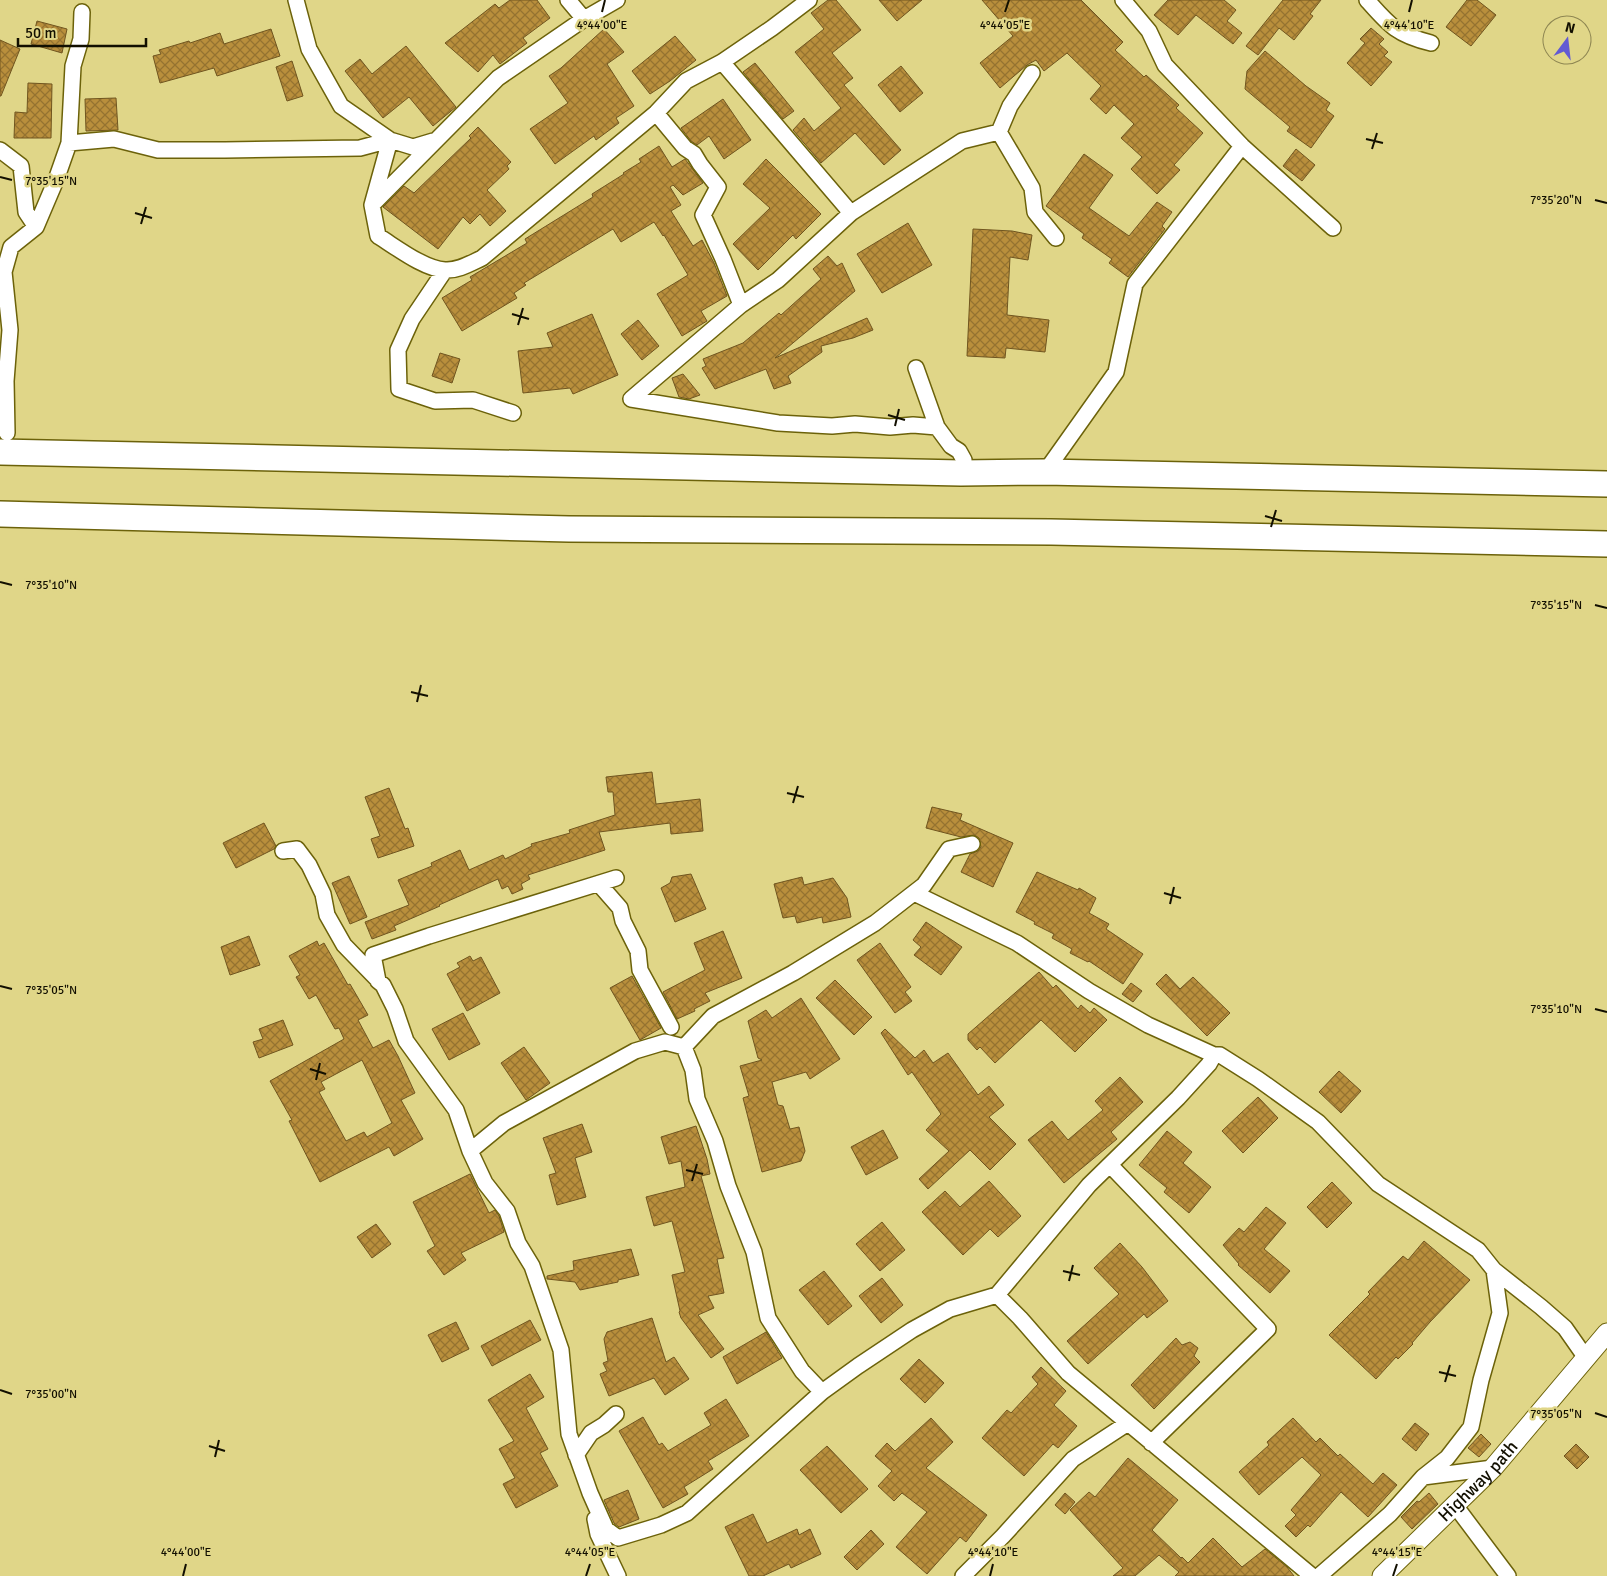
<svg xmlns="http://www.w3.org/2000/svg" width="1607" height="1576" viewBox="0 0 1607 1576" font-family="Signika,sans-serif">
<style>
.building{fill:url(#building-cross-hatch);stroke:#70551f;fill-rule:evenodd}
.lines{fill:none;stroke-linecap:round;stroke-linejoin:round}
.minor-casing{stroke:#6c620a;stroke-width:18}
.tertiary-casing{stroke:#6c620a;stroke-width:21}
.trunk-casing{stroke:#6c620a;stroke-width:28}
.minor{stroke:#fff;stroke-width:15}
.tertiary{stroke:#fff;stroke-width:19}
.trunk{stroke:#fff;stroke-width:25}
.ticks{fill:none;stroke:#120f00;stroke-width:2}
.labels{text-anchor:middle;stroke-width:5;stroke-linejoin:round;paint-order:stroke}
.street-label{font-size:18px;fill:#120f00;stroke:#e0d688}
.ticks-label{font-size:12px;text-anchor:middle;fill:#120f00;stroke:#e0d688;stroke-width:5;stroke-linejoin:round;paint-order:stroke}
</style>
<defs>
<pattern id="building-cross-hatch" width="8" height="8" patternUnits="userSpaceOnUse" patternTransform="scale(1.25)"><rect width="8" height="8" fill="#b98f3c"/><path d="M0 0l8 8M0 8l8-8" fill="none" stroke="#957330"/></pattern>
</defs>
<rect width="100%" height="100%" fill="#e0d688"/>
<path class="building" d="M510 0H537L550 18 523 38 527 43 500 64 493 55 478 72 445 43 495 4 499 8Z
M828 0H836L861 30 832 53 853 78 844 85 901 150 884 165 855 133 821 163 793 130 804 118 814 131 841 108 795 52 824 29 811 13Z
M879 0H922L897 21Z
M982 0H1081L1123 42 1115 50 1144 77 1146 75 1179 105 1176 108 1203 133 1174 165 1180 170 1157 194 1131 169 1142 157 1121 138 1134 124 1114 105 1106 114 1090 99 1101 86 1067 53 1044 71 1036 60 1027 65 1000 88 980 63 1013 36Z
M1168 0H1224L1236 10 1227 21 1242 33 1233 44 1196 15 1178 35 1154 15Z
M1283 0H1321L1310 14 1313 16 1294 40 1279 28 1258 55 1246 46Z
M1467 0H1477L1496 15 1471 46 1446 27Z
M37 21 67 29 62 53 31 44Z
M1371 28 1384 39 1379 44 1388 52 1384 56 1392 62 1371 86 1347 63 1365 43 1360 39Z
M271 29 280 56 217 76 214 68 160 83 153 56 161 54 159 50 189 41 190 43 220 33 224 44Z
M604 29 624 52 607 64 634 106 616 118 619 123 596 140 594 136 555 164 530 129 568 103 549 76 561 68Z
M675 36 696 60 670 81 650 94 632 71Z
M0 40 20 49 1 96H0Z
M406 46 456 107 433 126 409 97 383 118 345 71 360 59 372 74Z
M1265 51 1306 86 1330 103 1326 110 1334 116 1311 148 1287 131 1290 127 1245 89 1247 71Z
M292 61 303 96 287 101 276 67Z
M755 63 794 111 783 119 743 72Z
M901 66 923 93 900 112 878 85Z
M28 83 52 84 51 138H14L15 112 27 113Z
M116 98 118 130 86 131 85 99Z
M723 99 751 140 724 159 709 136 697 145 691 141 681 128Z
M478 127 511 162 507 166 509 169 487 190 506 211 490 226 480 214 470 224 463 217 438 249 383 207 404 186 414 193 471 138 469 136Z
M659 146 672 167 685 159 703 183 683 195 673 185 670 187 681 205 671 211 693 246 702 240 714 263 727 296 701 311 707 321 682 336 657 294 688 275 664 235 663 236 654 222 621 242 613 229 524 283 526 285 514 293 517 298 462 331 442 298 472 280 470 277 527 243 525 239 593 197 592 194 624 174 623 173 641 162 639 159Z
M1296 149 1315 165 1302 181 1283 166Z
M1084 154 1113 175 1089 208 1129 236 1157 202 1172 212 1162 226 1165 229 1128 277 1109 263 1112 259 1082 238 1084 234 1046 206Z
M766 159 821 214 796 239 793 235 758 270 733 244 770 208 743 184Z
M908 223 932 265 882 293 857 254Z
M973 229 1012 231 1032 235 1028 260 1010 257 1007 315 1049 320 1045 352 1006 348 1005 358 967 356Z
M828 256 837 266 842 263 855 291 775 358 867 318 873 330 853 338 821 346 822 352 788 376 791 383 774 389 766 369 715 389 702 368 706 366 703 359 743 343 779 313 781 315 821 279 813 269Z
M592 314 618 375 573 394 570 388 523 393 518 351 553 347 547 333Z
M638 320 659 346 642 360 621 334Z
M440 353 460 359 452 383 432 376Z
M683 374 700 395 689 399 679 397 672 378Z
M652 772 656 804 700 799 703 831 671 834 670 823 599 832 605 850 528 875 530 879 521 884 523 889 512 894 508 886 502 889 498 879 439 905 440 906 394 926 396 930 372 939 365 922 409 905 398 880 432 866 431 863 460 850 469 870 503 855 505 859 532 846 531 844 570 833 569 830 615 815 613 792H608L606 777Z
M389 788 405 829 408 828 414 846 378 858 371 839 380 836 365 797Z
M932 807 962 814 960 820 1013 843 993 887 961 872 970 854 978 851 981 847 979 838 974 835 961 837 926 828Z
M264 823 276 846 274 849 236 868 223 843Z
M1037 872 1078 890 1079 888 1096 898 1089 913 1109 924 1106 929 1143 954 1123 984 1089 961 1088 962 1070 953 1072 949 1052 938 1054 934 1034 924 1035 922 1016 912Z
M691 874 706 909 675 922 661 888 670 883 672 877Z
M349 876 367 917 350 924 332 883Z
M802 877 804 885 833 878 847 898 851 917 823 923 822 917 797 923 795 916 783 918 774 884Z
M926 922 962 947 941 975 914 955 921 947 913 940Z
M723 931 742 978 705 993 710 1001 694 1009 695 1011 677 1019 663 992 705 970 694 943Z
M249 936 260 965 230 975 221 947Z
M317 941 319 946 324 943 348 985 350 984 368 1015 358 1020 373 1048 389 1040 398 1056 415 1093 401 1100 423 1139 394 1156 389 1147 320 1182 289 1121 292 1120 270 1081 344 1039 339 1028 335 1029 316 995 309 999 296 977 300 975 289 956ZM362 1060 392 1123 367 1137 364 1132 346 1141 319 1092 325 1089 321 1082Z
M880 943 911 987 905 992 912 1001 895 1013 857 960Z
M470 956 473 961 481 957 500 993 467 1011 447 974 460 967 457 963Z
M1039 972 1053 988 1056 985 1078 1009 1081 1005 1090 1013 1094 1008 1107 1020 1075 1052 1041 1020 995 1063 980 1047 977 1050 968 1040V1034Z
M1166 974 1180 989 1193 977 1230 1013 1207 1036 1156 984Z
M632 976 661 1028 640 1040 610 988Z
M835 980 872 1017 854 1035 816 998Z
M1131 983 1142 991 1133 1002 1122 994Z
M801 998 840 1059 810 1079 806 1072 772 1082 778 1105 783 1106 790 1129 799 1127 805 1151 801 1161 762 1172 743 1098 749 1096 740 1066 762 1060 758 1058 748 1021 766 1010 772 1018Z
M463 1013 480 1044 449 1060 432 1029Z
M283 1020 293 1045 259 1058 253 1042 263 1039 259 1029Z
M885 1029 915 1058 924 1050 933 1063 948 1053 978 1095 989 1086 1004 1105 989 1117 1016 1144 990 1170 970 1150 928 1189 919 1179 949 1151 926 1130 941 1114 912 1072 908 1075 881 1033Z
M524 1047 550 1083 526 1100 501 1063Z
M1339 1071 1361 1091 1341 1113 1319 1092Z
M1120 1077 1143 1102 1111 1132 1117 1139 1064 1183 1028 1140 1052 1121 1068 1140 1103 1110 1095 1101Z
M1258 1097 1278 1118 1243 1153 1222 1131Z
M582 1124 592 1152 575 1158 586 1197 557 1205 549 1175 556 1173 543 1138Z
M696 1126 707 1159 710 1174 701 1176 724 1258 717 1259 724 1293 708 1296 714 1308 698 1315 724 1349 711 1358 681 1318 679 1312 680 1311 672 1275 685 1272 672 1221 654 1226 646 1197 685 1187 681 1161 669 1164 661 1137Z
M883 1130 898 1158 866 1175 851 1147Z
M1167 1131 1192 1152 1183 1163 1211 1187 1189 1213 1164 1192 1167 1188 1139 1165Z
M470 1174 489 1213 495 1210 499 1216 504 1232 461 1253 466 1260 444 1275 427 1251 435 1246 413 1202Z
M989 1181 1021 1216 998 1237 990 1229 963 1255 922 1212 945 1191 960 1207Z
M1332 1182 1352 1203 1327 1228 1307 1207Z
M1266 1207 1286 1223 1264 1249 1290 1271 1270 1293 1238 1265 1239 1264 1223 1245 1239 1228 1244 1232Z
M882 1222 905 1250 880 1271 856 1244Z
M376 1224 391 1244 372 1258 357 1237Z
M1424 1241 1470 1280 1430 1322 1412 1343 1413 1344 1398 1359 1396 1357 1376 1379 1329 1335 1370 1294 1368 1292 1403 1256 1408 1260Z
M1120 1243 1142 1267 1168 1301 1147 1318 1144 1314 1088 1364 1067 1341 1119 1294 1094 1268Z
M631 1249 639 1275 618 1280V1282L580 1290 575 1282 547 1279V1276L574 1270 573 1261Z
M824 1271 852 1306 828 1325 799 1290Z
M882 1278 903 1305 881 1323 859 1296Z
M652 1318 666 1362 674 1357 689 1379 665 1395 654 1378 609 1396 600 1374 607 1371 603 1363 608 1361 604 1339 607 1332Z
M530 1320 541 1340 492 1366 481 1346Z
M456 1322 469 1349 442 1362 428 1335Z
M766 1332 782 1358 737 1384 723 1357Z
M1176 1338 1182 1345 1190 1342 1198 1348 1194 1356 1200 1362 1154 1409 1131 1385Z
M919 1359 944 1383 925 1403 900 1379Z
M1041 1367 1066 1391 1054 1405 1077 1426 1058 1448 1053 1444 1024 1476 982 1438 1007 1410 1011 1413 1038 1384 1032 1377Z
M530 1374 544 1397 526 1408 548 1449 540 1453 558 1486 516 1508 503 1484 515 1478 499 1449 514 1441 488 1400Z
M726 1399 749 1436 708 1461 713 1469 684 1487 688 1494 663 1508 619 1431 643 1417 659 1445 662 1443 668 1451 711 1425 704 1413Z
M931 1418 953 1442 926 1468 987 1515 966 1542 960 1537 927 1574 896 1547 927 1512 902 1493 894 1501 878 1486 892 1471 875 1456 887 1443 895 1451Z
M1293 1418 1316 1442 1320 1438 1338 1456 1340 1454 1373 1484 1383 1473 1397 1485 1368 1517 1341 1492 1310 1527 1308 1525 1296 1537 1285 1526 1296 1515 1291 1510 1321 1475 1302 1457 1259 1495 1239 1472 1269 1445 1267 1442Z
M1415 1423 1429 1434 1416 1451 1402 1439Z
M1481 1434 1491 1444 1479 1457 1468 1448Z
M1576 1444 1589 1457 1577 1469 1564 1456Z
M827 1446 868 1489 841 1513 800 1470Z
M1128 1458 1178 1500 1152 1530 1181 1558 1182 1557 1188 1563 1213 1538 1242 1567 1265 1549 1287 1567 1294 1576H1175L1179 1572 1159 1555 1135 1576H1113L1123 1568 1070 1510 1089 1492 1095 1497Z
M628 1490 639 1519 619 1527 614 1523 604 1500Z
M1065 1493 1075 1502 1065 1514 1055 1505Z
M1429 1493 1438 1504 1412 1529 1401 1517 1417 1501 1419 1502Z
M753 1514 767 1543 797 1529 799 1535 810 1529 821 1554 791 1568 789 1564 763 1576H749L725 1527Z
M871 1530 884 1544 857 1570 844 1557Z"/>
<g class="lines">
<defs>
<path id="minor" d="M296 0 309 49 341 106 390 140 372 205 498 78 584 19 617 0
M568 0 584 19
M1367 0C1389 25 1397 35 1431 43
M656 113 685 148 694 154 700 164 718 187 703 215 723 259 741 305 778 280 851 213 722 62
M999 132 1032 188 1035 212 1056 238
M69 143 114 139 158 150H225L360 148 390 140 413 147 433 141
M1242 146 1333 228
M0 150 21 166 26 212 36 227
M372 205 378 236C396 247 424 269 445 270 458 271 471 263 482 258L656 113 686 81 722 62 772 28 809 0
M851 213 962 141 999 132 1010 106 1032 73
M445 270 412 319 398 350 399 389 435 401 473 400 513 413
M741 305 631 399 778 423 832 426 855 424 890 427 913 425 937 427 951 446 959 451 964 460 961 473
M916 368 937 427
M7 433 6 381 10 330 4 272 11 247 36 227 56 180 69 143 73 66 81 39 82 12
M1045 472 1116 372 1135 284 1242 146 1165 65 1149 31 1123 0
M283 851 297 849 309 865 323 894 327 915 344 945 378 980
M616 878 429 936 373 955 378 981 383 985 395 1009 406 1041 456 1110 470 1151 485 1183 507 1211 518 1243 532 1266 561 1350 569 1434 590 1493 606 1529 618 1538 661 1525 687 1513 822 1392 858 1366 912 1330 950 1309 997 1295 1020 1318 1068 1373 1312 1576
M599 884 620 908 623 921 638 951 640 970 671 1027
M914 893 1017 943 1089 991 1148 1025 1214 1055
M684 1047 713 1016 793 973 875 923 924 885 949 849 972 844
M470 1151 504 1123 635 1051 665 1042 684 1047 693 1070 697 1099 715 1141 728 1186 754 1252 768 1318 802 1371 822 1392
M1110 1165 1268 1329 1151 1443
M997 1295 1089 1185 1178 1098 1209 1064 1214 1055H1220L1258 1079 1318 1122 1378 1184 1478 1250 1494 1270 1541 1307 1565 1328 1586 1358
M576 1455 591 1433 604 1425 616 1414
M1423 1477 1447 1458 1471 1427 1481 1380 1500 1313 1494 1270
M1454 1504 1508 1576
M595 1519 598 1534 618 1576
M963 1576 1003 1536 1073 1459 1128 1423
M1319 1576 1390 1514 1423 1477 1493 1468"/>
<g id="tertiary">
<path id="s1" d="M1382 1576 1493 1468 1607 1333"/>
</g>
<path id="trunk" d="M0 452 961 473 1045 472 1607 484
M0 514 569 529 1051 532 1607 544"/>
</defs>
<use href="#minor" class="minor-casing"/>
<use href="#tertiary" class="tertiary-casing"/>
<use href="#trunk" class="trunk-casing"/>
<use href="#minor" class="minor"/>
<use href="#tertiary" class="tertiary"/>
<use href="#trunk" class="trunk"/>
</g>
<path class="ticks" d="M602 12 605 0M1005 12 1009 0M1409 12 1412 0M1366 139 1383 143M1372 149 1377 133M0 177 12 180M1595 200 1607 203M135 213 152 218M141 224 146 207M512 314 529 319M518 325 523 308M888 415 905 420M895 426 899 409M1265 516 1282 521M1271 527 1276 510M0 582 12 585M1595 605 1607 608M411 692 428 696M417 702 421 685M787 793 804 797M793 803 798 786M1164 893 1181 898M1170 904 1174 887M0 986 12 989M1595 1009 1607 1012M310 1069 326 1074M316 1080 320 1063M686 1170 703 1174M692 1181 697 1164M1063 1271 1080 1275M1069 1281 1073 1265M1439 1372 1456 1376M1445 1382 1450 1365M0 1390 12 1394M1595 1413 1607 1417M209 1446 225 1451M215 1457 219 1440M183 1576 186 1564M586 1576 590 1564M990 1576 993 1564M1393 1576 1397 1564"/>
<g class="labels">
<g class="street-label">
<text dy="6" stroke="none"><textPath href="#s1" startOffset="135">Highway path</textPath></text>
</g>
</g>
<g class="ticks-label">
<text x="602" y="29">4°44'00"E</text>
<text x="1005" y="29">4°44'05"E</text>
<text x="1409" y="29">4°44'10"E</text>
<text x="51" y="185">7°35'15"N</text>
<text x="1556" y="204">7°35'20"N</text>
<text x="51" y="589">7°35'10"N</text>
<text x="1556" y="609">7°35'15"N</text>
<text x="51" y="994">7°35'05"N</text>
<text x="1556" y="1013">7°35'10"N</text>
<text x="51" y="1398">7°35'00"N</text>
<text x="1556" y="1418">7°35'05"N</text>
<text x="186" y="1556">4°44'00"E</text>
<text x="590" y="1556">4°44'05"E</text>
<text x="993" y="1556">4°44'10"E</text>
<text x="1397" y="1556">4°44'15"E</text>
</g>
<g transform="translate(1567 40) rotate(15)"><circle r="24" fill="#e0d688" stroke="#8e8652"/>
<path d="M0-4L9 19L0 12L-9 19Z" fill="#625ad3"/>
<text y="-8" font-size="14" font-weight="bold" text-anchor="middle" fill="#120f00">N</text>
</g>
<path d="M18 38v8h128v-8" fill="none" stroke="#120f00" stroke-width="2.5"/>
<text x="25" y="38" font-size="15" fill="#120f00" stroke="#e0d688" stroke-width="4" paint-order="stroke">50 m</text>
</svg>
